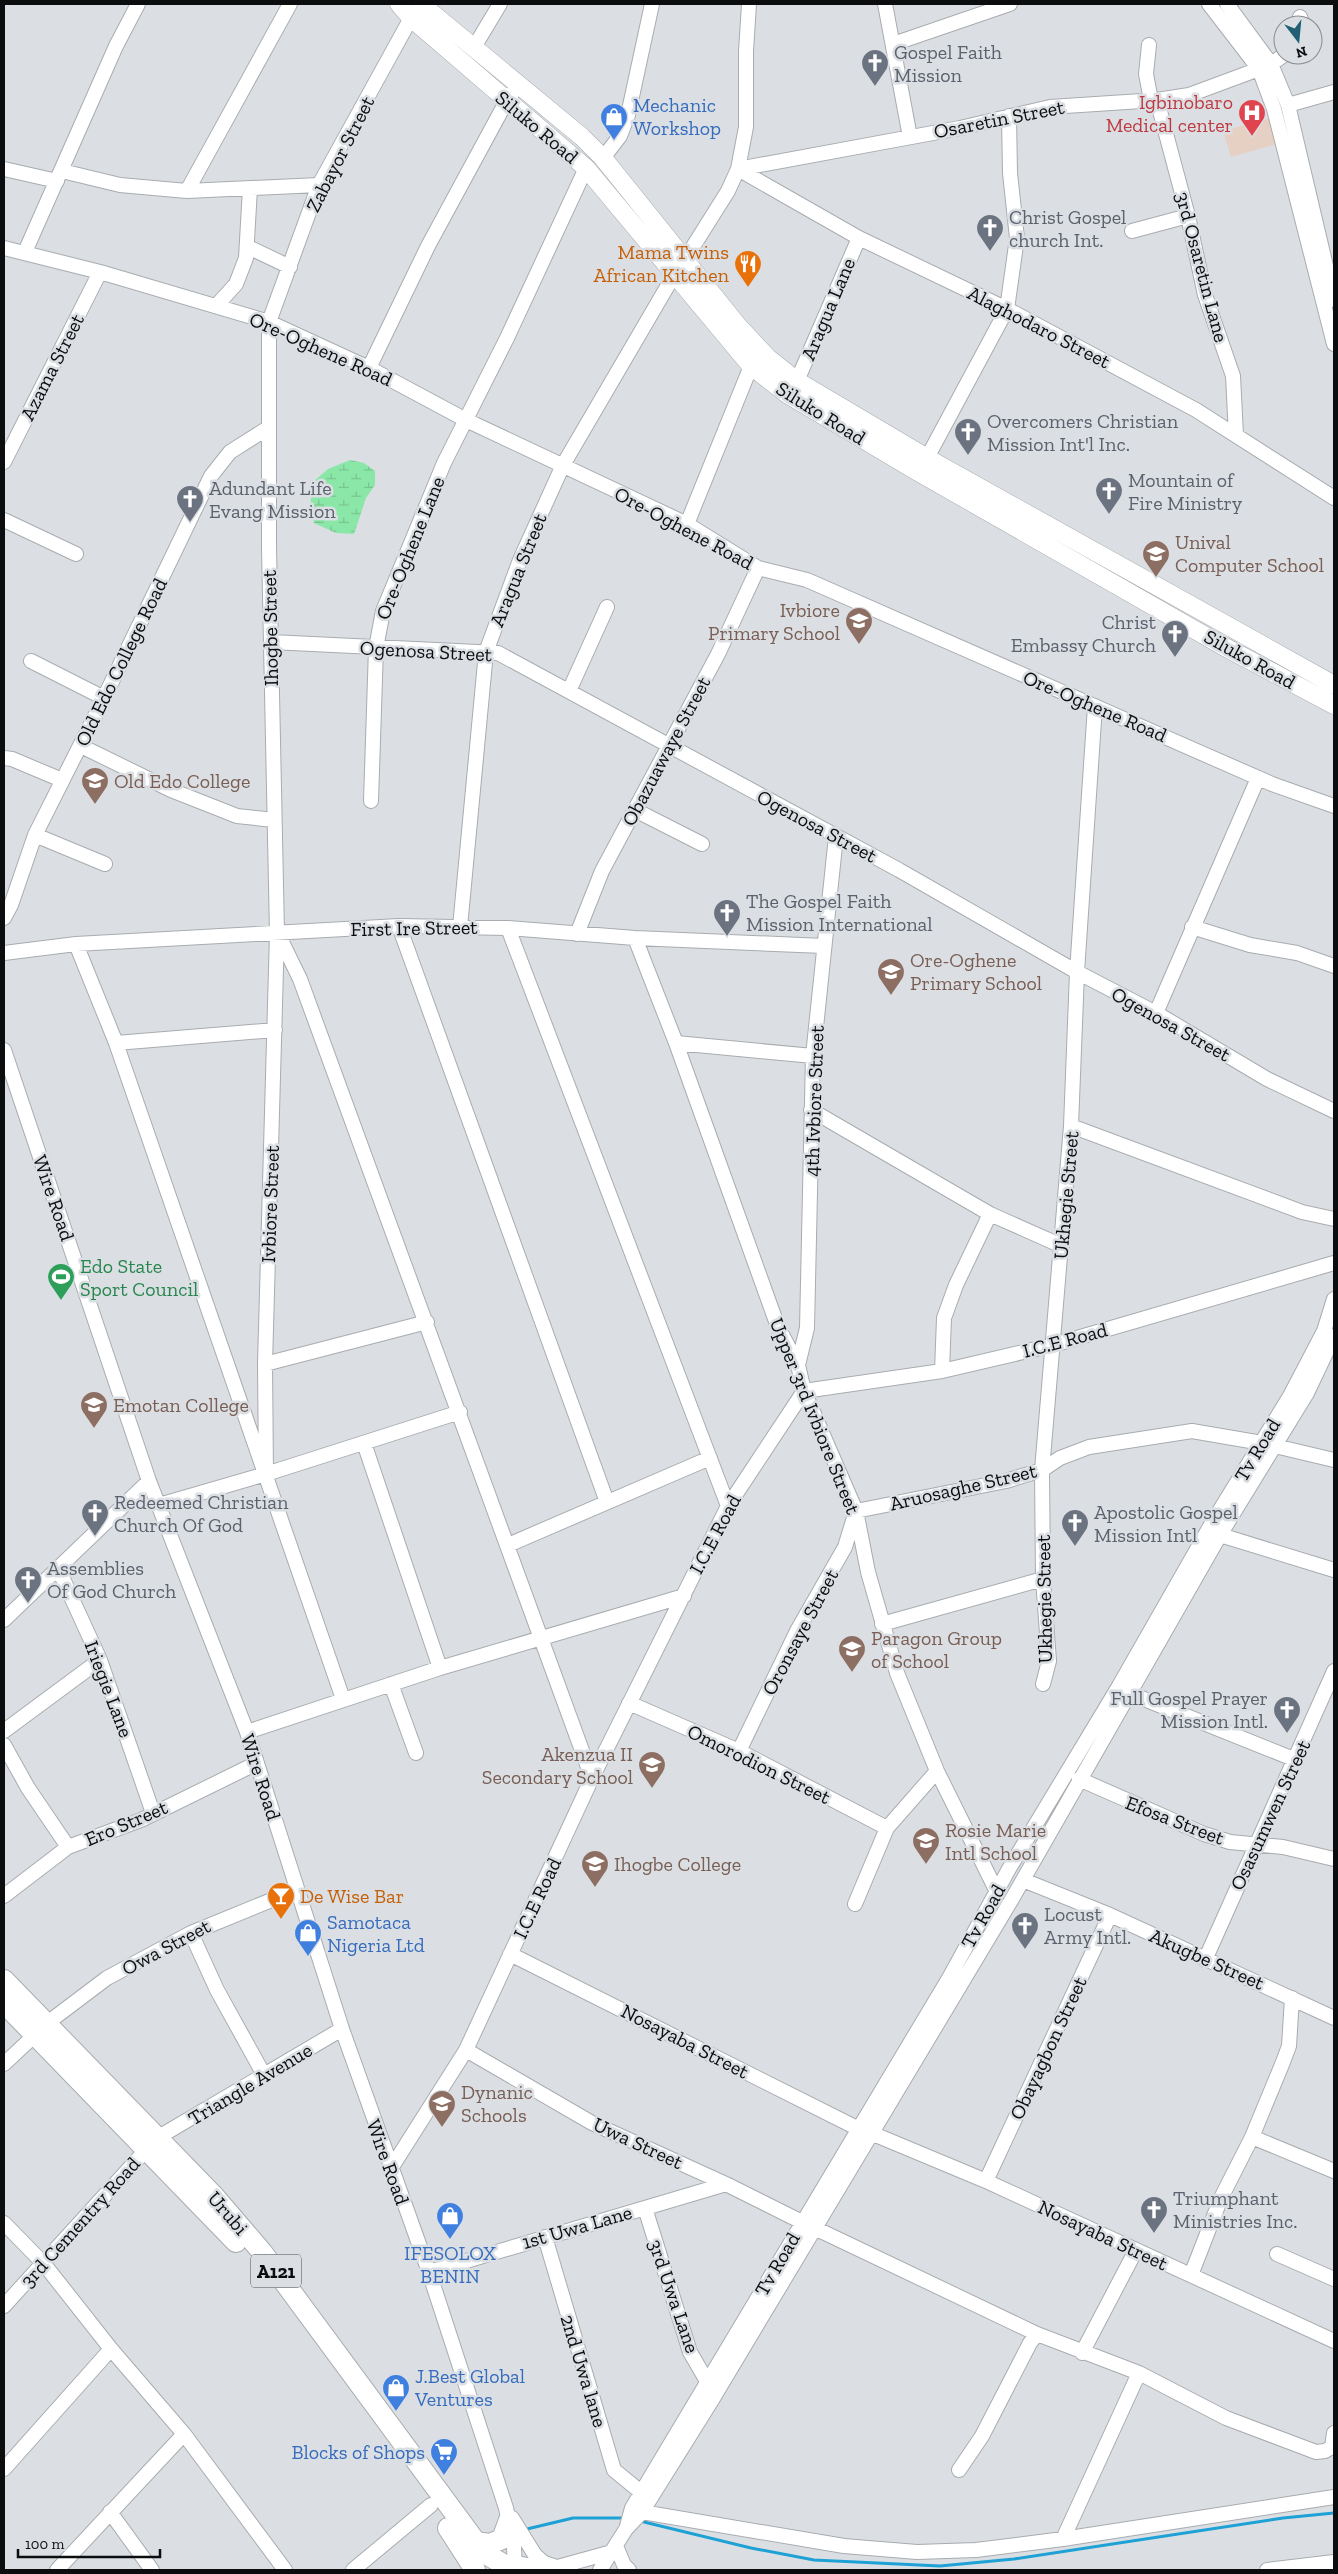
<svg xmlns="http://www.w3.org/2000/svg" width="1338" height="2574" viewBox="0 0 1338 2574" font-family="'Zilla Slab',serif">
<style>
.medical{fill:#e6d0c3}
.wetland{fill:url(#wetland-marsh)}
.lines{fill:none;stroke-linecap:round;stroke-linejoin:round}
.stream{stroke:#1ea1d4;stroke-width:3}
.minor-casing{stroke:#a8acb0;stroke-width:16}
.major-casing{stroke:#a8acb0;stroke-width:19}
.highway-casing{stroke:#a8acb0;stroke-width:22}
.minor{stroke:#fff;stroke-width:14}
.major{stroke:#fff;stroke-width:18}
.highway{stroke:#fff;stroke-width:20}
.labels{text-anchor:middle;stroke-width:5;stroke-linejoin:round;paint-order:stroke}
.shield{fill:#dbdfe3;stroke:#494c4e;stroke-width:1}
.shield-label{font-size:19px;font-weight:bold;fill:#0b0d0e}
.worship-label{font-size:20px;fill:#5b616d;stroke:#dbdfe3;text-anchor:start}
.health-label{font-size:20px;fill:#be3a42;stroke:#dbdfe3;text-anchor:end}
.shop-label{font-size:20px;fill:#366cbe;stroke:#dbdfe3;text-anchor:start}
.street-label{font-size:20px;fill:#0b0d0e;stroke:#dbdfe3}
.food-label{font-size:20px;fill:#c56008;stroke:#dbdfe3;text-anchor:end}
.education-label{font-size:20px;fill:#785e54;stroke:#dbdfe3;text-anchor:start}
.leisure-label{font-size:20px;fill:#27864d;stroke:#dbdfe3;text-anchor:start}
</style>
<defs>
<pattern id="wetland-marsh" width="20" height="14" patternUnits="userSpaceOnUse" patternTransform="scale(1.25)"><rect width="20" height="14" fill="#8be7a7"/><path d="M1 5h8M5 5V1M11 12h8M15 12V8" fill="none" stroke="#77c58f"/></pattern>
</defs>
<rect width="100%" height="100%" fill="#dbdfe3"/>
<path class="medical" d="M1274 117 1280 143 1231 157 1223 131Z"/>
<path class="wetland" d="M350 460 364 463 375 471V485L366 498 354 534 336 533 314 523 310 507 313 482 328 469Z"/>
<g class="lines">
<path class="stream" d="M644 2522 751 2548 814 2560 940 2566 1014 2559 1283 2518 1334 2513
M527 2529 573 2518H625"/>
<defs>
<path id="minor" d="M885 4 910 137
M1209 4 1259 69 1274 109 1334 344
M1227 4 1271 64 1288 105 1334 300
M1300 17 1303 25
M893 44 1010 4
M1149 45 1146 74 1151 100
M473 49 500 4
M1271 64 1284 55
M1157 100 1188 216 1205 295 1233 376 1236 435
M1288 105 1334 92
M603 158 620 136 628 115 652 4
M4 169 57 181
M738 169 859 238 1007 309 1196 410 1334 498
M738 169 960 128 1050 107 1157 100 1189 95 1259 69
M62 171 120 185 187 191 319 185
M187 191 290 4
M1132 231 1188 216
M248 247 290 267
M4 248 100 272 269 322 369 368 466 420 687 524 758 568 807 580 1272 784 1334 806
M25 252 116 46 138 4
M684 261 728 191 738 169 746 127V51L749 4
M217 305 236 284 246 258 250 188
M369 368 428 246 506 102 518 85
M797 381 859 238
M927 458 1007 309 1017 238 1010 173 1009 116
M4 462 100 272
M4 520 76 554
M687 524 751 366
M271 642 498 653 899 870 1077 972 1156 1013 1267 1079 1334 1111
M31 661 104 698
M569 691 607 607
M81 746 171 790 237 816 274 820
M4 758 12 759 62 780
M371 801 376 648 383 611 444 463 507 338 586 168
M635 810 702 844
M35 835 105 864
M4 918 11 905 35 835 104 698 211 476 230 452 268 428
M399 926 607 1502
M460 927 486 652 520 560 563 465 674 275
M1192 927 1250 945 1297 953 1334 966
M508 928 728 1506
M577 934 602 871 718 654 758 568
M279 936 300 979 592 1778
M635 938 676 1043 778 1327 798 1365 804 1391 856 1511 868 1572 897 1673 937 1771 997 1892
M76 944 116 1043 343 1699
M4 953 76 944 399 926 508 928 635 938 824 946
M1156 1013 1258 778
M116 1043 275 1030
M676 1043 813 1056
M4 1050 149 1481 247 1732 342 2029 429 2272 506 2508 514 2547 515 2570
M811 1110 990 1214 1062 1246
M1071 1126 1302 1212 1334 1219
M265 1364 427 1322
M798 1365 807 1328 813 1056 836 836
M942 1371 944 1318 956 1285 990 1214
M364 1443 440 1668
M266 1474 265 1364 277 933 269 548V322L319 185 411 18
M159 1505 266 1474 460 1412
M1220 1535 1334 1570
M508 1545 710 1458
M58 1568 100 1660 153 1813
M4 1620 149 1481
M882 1624 1043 1579
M391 1684 416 1753
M1043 1684 1049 1661 1043 1579 1042 1470 1071 1126 1077 972 1095 706
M1129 1693 1296 1760
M629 1703 739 1751 887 1828
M4 1731 100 1660
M247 1732 440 1668 684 1596
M4 1745 28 1788 68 1847
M739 1751 797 1631 845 1547 856 1511 1006 1481 1042 1470 1060 1458 1089 1447 1192 1431 1262 1443 1334 1460
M1079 1779 1204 1834 1230 1842 1283 1847 1334 1859
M1023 1880 1110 1915 1334 2018
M4 1896 68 1847 141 1820 257 1763
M855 1904 887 1828 937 1771
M191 1933 217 1990 264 2075
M510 1954 859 2129
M1205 1960 1334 1671
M46 2024 107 1978 191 1933 296 1890
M466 2050 592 2123 726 2184 802 2222 1037 2334 1139 2373 1226 2418 1316 2452 1325 2451 1332 2447 1334 2433
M4 2064 35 2035
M871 2133 986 2181 1334 2341
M1252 2137 1334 2171
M390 2170 466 2050 592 1778 728 1506 804 1391 942 1371 1053 1345 1334 1263
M986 2181 1110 1915
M645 2208 690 2352 708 2383
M4 2223 44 2264 111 2349 184 2434 285 2570
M545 2237 614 2470 642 2493
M1277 2254 1334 2279
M429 2272 726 2184
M1191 2275 1221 2198 1252 2137 1283 2062 1289 2046 1292 1998
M4 2306 157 2138 342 2029
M1082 2353 1136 2250
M4 2469 111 2349
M959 2470 982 2436 1030 2343 1037 2334
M110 2512 152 2570
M642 2512 844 2546 917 2552 976 2550 1063 2539 1334 2497
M512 2518 535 2555 547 2566
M627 2526 632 2508 949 1978 1010 1867 1119 1686 1212 1523 1290 1396 1324 1331 1334 1299
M1063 2539 1139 2373
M616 2546 624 2565 629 2570
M554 2568 612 2552
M57 2570 184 2434
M353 2570 431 2505
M600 2570 626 2529 642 2512 712 2400 1012 1899 1220 1535 1307 1393 1334 1336
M1267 2570 1334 2562"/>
<path id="major" d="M399 4 411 18 586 168 751 366 787 394 913 469 1223 646 1334 705
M421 4 582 137 603 158 738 326 768 358 797 381 927 458 1334 685"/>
<path id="highway" d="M4 1980 214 2196 262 2252 484 2553 503 2564 528 2568
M4 2003 236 2242
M448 2528 475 2570
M475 2542 490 2544 502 2539 509 2520
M525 2570 541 2565 556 2570"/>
</defs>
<use href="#minor" class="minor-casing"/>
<use href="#major" class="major-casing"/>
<use href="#highway" class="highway-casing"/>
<use href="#minor" class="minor"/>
<use href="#major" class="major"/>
<use href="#highway" class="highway"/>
</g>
<defs>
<symbol id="church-pin" viewBox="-11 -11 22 30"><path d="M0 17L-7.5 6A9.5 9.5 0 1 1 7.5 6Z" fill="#6b7280" stroke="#dbdfe3"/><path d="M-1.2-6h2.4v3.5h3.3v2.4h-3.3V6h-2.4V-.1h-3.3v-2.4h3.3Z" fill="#fff"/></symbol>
<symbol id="hospital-pin" viewBox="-11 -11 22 30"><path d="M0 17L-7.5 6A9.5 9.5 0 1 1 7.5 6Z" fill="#e0444e" stroke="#dbdfe3"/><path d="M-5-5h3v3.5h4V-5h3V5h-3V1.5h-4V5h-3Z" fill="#fff"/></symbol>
<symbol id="shop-pin" viewBox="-11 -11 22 30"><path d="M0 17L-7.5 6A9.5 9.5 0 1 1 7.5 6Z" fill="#3f7fe0" stroke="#dbdfe3"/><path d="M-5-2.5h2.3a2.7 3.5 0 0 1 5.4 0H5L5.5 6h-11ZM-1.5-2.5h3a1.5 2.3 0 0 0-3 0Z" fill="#fff"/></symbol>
<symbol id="restaurant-pin" viewBox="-11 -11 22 30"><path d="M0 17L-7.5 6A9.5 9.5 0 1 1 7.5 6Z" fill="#e8710a" stroke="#dbdfe3"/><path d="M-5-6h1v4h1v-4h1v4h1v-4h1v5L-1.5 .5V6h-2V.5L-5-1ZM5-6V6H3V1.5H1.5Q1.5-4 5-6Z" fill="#fff"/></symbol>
<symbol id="school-pin" viewBox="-11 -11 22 30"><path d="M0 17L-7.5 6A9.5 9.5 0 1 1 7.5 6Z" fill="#8d6e63" stroke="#dbdfe3"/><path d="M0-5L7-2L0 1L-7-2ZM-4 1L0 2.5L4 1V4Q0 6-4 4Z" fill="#fff"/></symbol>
<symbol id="university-pin" viewBox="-11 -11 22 30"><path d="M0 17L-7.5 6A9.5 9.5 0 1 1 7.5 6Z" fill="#8d6e63" stroke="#dbdfe3"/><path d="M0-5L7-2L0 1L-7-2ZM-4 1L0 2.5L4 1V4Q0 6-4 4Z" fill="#fff"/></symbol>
<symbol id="stadium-pin" viewBox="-11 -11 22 30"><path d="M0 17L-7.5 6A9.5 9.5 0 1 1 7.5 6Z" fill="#2e9e5b" stroke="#dbdfe3"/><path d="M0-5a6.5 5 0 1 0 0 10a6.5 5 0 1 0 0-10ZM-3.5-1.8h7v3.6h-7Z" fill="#fff"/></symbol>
<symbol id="bar-pin" viewBox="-11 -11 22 30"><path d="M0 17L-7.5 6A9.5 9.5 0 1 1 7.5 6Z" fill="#e8710a" stroke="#dbdfe3"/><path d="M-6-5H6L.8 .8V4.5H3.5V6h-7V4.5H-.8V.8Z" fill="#fff"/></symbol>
<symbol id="supermarket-pin" viewBox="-11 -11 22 30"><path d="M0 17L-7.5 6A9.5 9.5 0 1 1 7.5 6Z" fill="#3f7fe0" stroke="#dbdfe3"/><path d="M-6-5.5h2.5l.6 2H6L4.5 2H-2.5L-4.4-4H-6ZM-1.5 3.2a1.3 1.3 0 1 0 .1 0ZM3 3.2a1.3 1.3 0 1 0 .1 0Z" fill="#fff"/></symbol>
</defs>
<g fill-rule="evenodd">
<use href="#church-pin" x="859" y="47" width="32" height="43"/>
<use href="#hospital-pin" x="1236" y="97" width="32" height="43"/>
<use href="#shop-pin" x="598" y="101" width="32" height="43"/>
<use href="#church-pin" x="974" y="212" width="32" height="43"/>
<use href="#restaurant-pin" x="732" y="248" width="32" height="43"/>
<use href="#church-pin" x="952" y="416" width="32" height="43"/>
<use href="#church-pin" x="1093" y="475" width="32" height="43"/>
<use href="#church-pin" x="174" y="483" width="32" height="43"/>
<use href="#school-pin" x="1140" y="538" width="32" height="43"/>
<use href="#school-pin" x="843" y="605" width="32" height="43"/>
<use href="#church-pin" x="1159" y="618" width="32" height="43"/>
<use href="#university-pin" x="79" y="765" width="32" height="43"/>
<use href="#church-pin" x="711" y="897" width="32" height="43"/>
<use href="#school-pin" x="875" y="956" width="32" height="43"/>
<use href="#stadium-pin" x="45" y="1261" width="32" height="43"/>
<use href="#university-pin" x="78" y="1389" width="32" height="43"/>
<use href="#church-pin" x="79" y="1497" width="32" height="43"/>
<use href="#church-pin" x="1059" y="1507" width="32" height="43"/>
<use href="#church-pin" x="12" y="1564" width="32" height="43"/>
<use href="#school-pin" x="836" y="1633" width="32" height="43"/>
<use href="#church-pin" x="1271" y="1694" width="32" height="43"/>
<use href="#school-pin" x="636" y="1749" width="32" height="43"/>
<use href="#school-pin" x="910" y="1825" width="32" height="43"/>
<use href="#school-pin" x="579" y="1848" width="32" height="43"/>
<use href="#bar-pin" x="265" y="1880" width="32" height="43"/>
<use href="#church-pin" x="1009" y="1910" width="32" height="43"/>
<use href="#shop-pin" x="292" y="1917" width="32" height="43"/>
<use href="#school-pin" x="426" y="2088" width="32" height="43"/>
<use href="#church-pin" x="1138" y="2194" width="32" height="43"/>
<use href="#shop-pin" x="434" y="2200" width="32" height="43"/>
<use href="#shop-pin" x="380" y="2372" width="32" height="43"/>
<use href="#supermarket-pin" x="428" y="2436" width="32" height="43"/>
</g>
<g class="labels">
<rect class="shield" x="251" y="2254.5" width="50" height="33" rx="4"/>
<g class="shield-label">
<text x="276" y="2278">A121</text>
</g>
<g class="worship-label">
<text x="894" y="59">Gospel Faith<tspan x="894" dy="23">Mission</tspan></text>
<text x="1009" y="224">Christ Gospel<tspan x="1009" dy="23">church Int.</tspan></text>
<text x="987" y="428">Overcomers Christian<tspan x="987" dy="23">Mission Int'l Inc.</tspan></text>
<text x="1128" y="487">Mountain of<tspan x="1128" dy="23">Fire Ministry</tspan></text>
<text x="209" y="495">Adundant Life<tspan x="209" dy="23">Evang Mission</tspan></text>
<text x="1156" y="629" text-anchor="end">Christ<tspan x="1156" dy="23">Embassy Church</tspan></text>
<text x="746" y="908">The Gospel Faith<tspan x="746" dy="23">Mission International</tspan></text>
<text x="114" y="1509">Redeemed Christian<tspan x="114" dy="23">Church Of God</tspan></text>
<text x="1094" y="1519">Apostolic Gospel<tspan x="1094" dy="23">Mission Intl</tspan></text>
<text x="47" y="1575">Assemblies<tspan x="47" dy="23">Of God Church</tspan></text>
<text x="1268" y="1705" text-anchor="end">Full Gospel Prayer<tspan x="1268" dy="23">Mission Intl.</tspan></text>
<text x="1044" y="1921">Locust<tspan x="1044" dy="23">Army Intl.</tspan></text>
<text x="1173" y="2205">Triumphant<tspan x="1173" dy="23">Ministries Inc.</tspan></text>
</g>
<g class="health-label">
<text x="1233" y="109">Igbinobaro<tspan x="1233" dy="23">Medical center</tspan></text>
</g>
<g class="shop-label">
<text x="633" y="112">Mechanic<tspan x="633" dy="23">Workshop</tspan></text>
<text x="327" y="1929">Samotaca<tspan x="327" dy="23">Nigeria Ltd</tspan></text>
<text x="450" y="2260" text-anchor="middle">IFESOLOX<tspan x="450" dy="23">BENIN</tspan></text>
<text x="415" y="2383">J.Best Global<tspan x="415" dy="23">Ventures</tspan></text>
<text x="425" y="2459" text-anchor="end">Blocks of Shops</text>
</g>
<g class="street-label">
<text transform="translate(999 119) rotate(-11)" y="7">Osaretin Street</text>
<text transform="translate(537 127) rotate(40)" y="7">Siluko Road</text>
<text transform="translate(340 154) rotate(-63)" y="7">Zabayor Street</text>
<text transform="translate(1202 267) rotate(75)" y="7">3rd Osaretin Lane</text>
<text transform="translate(828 309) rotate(-67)" y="7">Aragua Lane</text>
<text transform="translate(1039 327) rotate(27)" y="7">Alaghodaro Street</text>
<text transform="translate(321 349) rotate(24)" y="7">Ore-Oghene Road</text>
<text transform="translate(52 367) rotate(-63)" y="7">Azama Street</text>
<text transform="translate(821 413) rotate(32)" y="7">Siluko Road</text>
<text transform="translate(684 528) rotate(28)" y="7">Ore-Oghene Road</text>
<text transform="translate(410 548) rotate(-68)" y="7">Ore-Oghene Lane</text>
<text transform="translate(518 570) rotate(-68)" y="7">Aragua Street</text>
<text transform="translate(270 628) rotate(-91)" y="7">Ihogbe Street</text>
<text transform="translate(426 651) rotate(3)" y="7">Ogenosa Street</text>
<text transform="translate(1250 659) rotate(29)" y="7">Siluko Road</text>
<text transform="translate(121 662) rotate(-64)" y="7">Old Edo College Road</text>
<text transform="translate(1095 706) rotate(23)" y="7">Ore-Oghene Road</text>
<text transform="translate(666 751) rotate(-62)" y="7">Obazuawaye Street</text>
<text transform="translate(817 826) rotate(28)" y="7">Ogenosa Street</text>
<text transform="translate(414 928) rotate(-1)" y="7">First Ire Street</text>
<text transform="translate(1171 1024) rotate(29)" y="7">Ogenosa Street</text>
<text transform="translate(814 1101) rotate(-88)" y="7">4th Ivbiore Street</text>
<text transform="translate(1066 1195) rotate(-85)" y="7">Ukhegie Street</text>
<text transform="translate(54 1198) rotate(71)" y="7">Wire Road</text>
<text transform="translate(270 1204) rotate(-88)" y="7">Ivbiore Street</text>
<text transform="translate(1065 1340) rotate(-15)" y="7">I.C.E Road</text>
<text transform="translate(815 1416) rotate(68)" y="7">Upper 3rd Ivbiore Street</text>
<text transform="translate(1257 1450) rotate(-59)" y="7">Tv Road</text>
<text transform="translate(963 1487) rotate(-13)" y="7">Aruosaghe Street</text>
<text transform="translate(715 1534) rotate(-62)" y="7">I.C.E Road</text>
<text transform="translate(1044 1599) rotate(-91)" y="7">Ukhegie Street</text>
<text transform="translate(800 1632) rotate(-62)" y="7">Oronsaye Street</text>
<text transform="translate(109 1689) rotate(69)" y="7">Iriegie Lane</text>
<text transform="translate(759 1764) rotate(26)" y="7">Omorodion Street</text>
<text transform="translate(261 1777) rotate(72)" y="7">Wire Road</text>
<text transform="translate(1270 1815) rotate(-65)" y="7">Osasumwen Street</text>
<text transform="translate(1175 1820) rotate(21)" y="7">Efosa Street</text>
<text transform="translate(126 1823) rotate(-23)" y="7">Ero Street</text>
<text transform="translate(537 1898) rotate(-65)" y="7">I.C.E Road</text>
<text transform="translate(983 1916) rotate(-61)" y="7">Tv Road</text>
<text transform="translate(166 1947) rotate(-28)" y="7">Owa Street</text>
<text transform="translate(1207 1959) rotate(24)" y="7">Akugbe Street</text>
<text transform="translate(685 2041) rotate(27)" y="7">Nosayaba Street</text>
<text transform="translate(1048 2048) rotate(-65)" y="7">Obayagbon Street</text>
<text transform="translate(250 2084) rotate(-31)" y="7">Triangle Avenue</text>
<text transform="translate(638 2143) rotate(25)" y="7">Uwa Street</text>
<text transform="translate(388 2162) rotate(70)" y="7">Wire Road</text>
<text transform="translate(228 2213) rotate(49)" y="7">Urubi</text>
<text transform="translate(80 2222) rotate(-48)" y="7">3rd Cementry Road</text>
<text transform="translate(577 2227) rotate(-16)" y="7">1st Uwa Lane</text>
<text transform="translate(1103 2235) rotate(25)" y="7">Nosayaba Street</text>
<text transform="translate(777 2264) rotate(-60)" y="7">Tv Road</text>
<text transform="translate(674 2296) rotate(71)" y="7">3rd Uwa Lane</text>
<text transform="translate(584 2371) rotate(73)" y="7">2nd Uwa lane</text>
</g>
<g class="food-label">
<text x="729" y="259">Mama Twins<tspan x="729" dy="23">African Kitchen</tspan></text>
<text x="300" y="1903" text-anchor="start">De Wise Bar</text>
</g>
<g class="education-label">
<text x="1175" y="549">Unival<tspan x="1175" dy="23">Computer School</tspan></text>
<text x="840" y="617" text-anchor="end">Ivbiore<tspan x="840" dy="23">Primary School</tspan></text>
<text x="114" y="788">Old Edo College</text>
<text x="910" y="967">Ore-Oghene<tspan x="910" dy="23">Primary School</tspan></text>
<text x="113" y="1412">Emotan College</text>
<text x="871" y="1645">Paragon Group<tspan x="871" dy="23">of School</tspan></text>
<text x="633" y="1761" text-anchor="end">Akenzua II<tspan x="633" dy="23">Secondary School</tspan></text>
<text x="945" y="1837">Rosie Marie<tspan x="945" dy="23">Intl School</tspan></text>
<text x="614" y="1871">Ihogbe College</text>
<text x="461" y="2099">Dynanic<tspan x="461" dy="23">Schools</tspan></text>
</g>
<g class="leisure-label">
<text x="80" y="1273">Edo State<tspan x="80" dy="23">Sport Council</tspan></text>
</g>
</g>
<rect width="1338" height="2574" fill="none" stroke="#0b0d0e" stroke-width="10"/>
<g transform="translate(1298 40) rotate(164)"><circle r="24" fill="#dbdfe3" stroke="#888b8e"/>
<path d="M0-4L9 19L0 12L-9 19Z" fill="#215f75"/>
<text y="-8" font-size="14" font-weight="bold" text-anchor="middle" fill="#0b0d0e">N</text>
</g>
<path d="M18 2549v8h142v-8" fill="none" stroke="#0b0d0e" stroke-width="2.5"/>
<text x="25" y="2549" font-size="15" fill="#0b0d0e" stroke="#dbdfe3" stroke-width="4" paint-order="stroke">100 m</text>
</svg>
